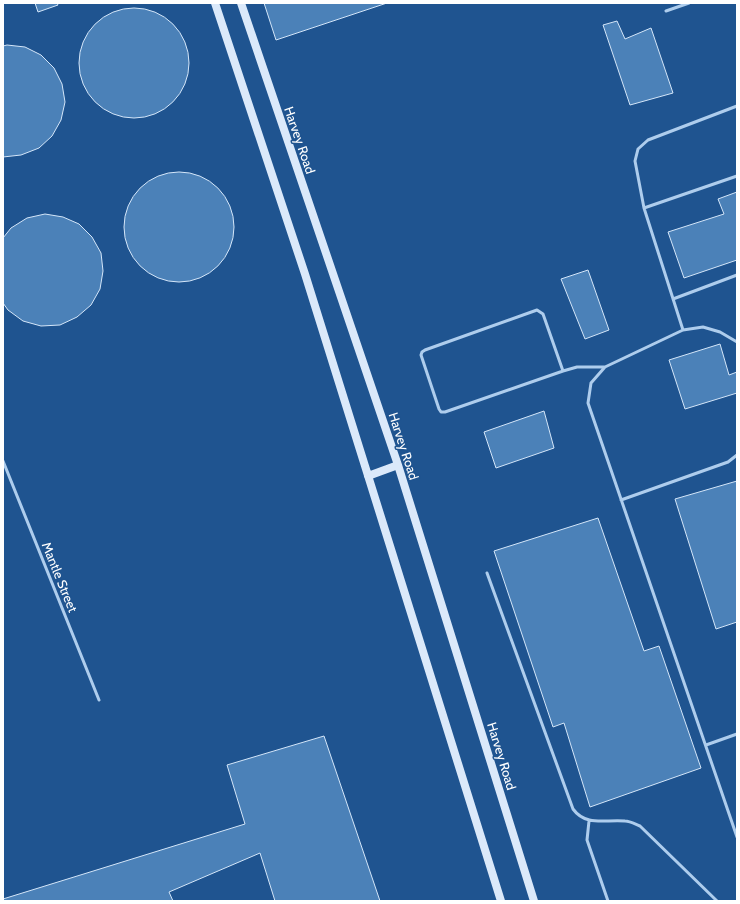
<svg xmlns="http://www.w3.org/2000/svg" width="740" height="904" viewBox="0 0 740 904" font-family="Cabin,sans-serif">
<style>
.building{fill:#4b81b8;stroke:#d4e6f9}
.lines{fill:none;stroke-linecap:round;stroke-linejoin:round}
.service{stroke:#aecded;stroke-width:3}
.secondary{stroke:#dbe9fa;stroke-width:8}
.labels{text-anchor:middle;stroke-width:3;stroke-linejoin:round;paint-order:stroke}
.street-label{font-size:13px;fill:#fff;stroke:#1f5490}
</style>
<rect width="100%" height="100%" fill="#1f5490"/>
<path class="building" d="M35 3H57L58 5 38 12Z
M264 3H387L276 40Z
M79 63a55 55 0 1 1 110 0a55 55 0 1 1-110 0Z
M617 21 625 39 651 28 673 93 630 105 603 25Z
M7 45 25 47 41 55 54 68 62 84 65 102 61 120 52 136 39 148 21 155 3 157V46Z
M124 227a55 55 0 1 1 110 0a55 55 0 1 1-110 0Z
M737 192V260L684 278 668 232 724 214 718 199Z
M45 214 63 217 79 224 92 237 101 253 103 271 100 289 91 305 77 317 60 325 41 326 23 321 8 310 3 303V238L11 228 27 218Z
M588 270 609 330 585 339 561 279Z
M720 344 729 375 737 372V393L685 409 669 360Z
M544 411 554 448 496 468 484 432Z
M737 481V622L716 629 675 499Z
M598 518 644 651 659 646 701 768 590 807 564 723 553 727 494 551Z
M324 736 380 901H275L260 853 169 892 173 901H3V899L245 824 227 765Z"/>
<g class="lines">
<path class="service" d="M666 11 689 3
M737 106 648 140 638 149 635 161 644 208 683 330 605 367 591 383 588 403 737 837
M644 208 737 176
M673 299 737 275
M683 330 703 327 720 332 737 342
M563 371 543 314 537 310 425 350 422 352 421 355 439 409 441 412H445L563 371 577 367H605
M3 461 99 700
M621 500 728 462 737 455
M487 573 573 809C586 827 606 819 625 821 630 821 635 824 640 826L717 901
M706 745 737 734
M589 821 587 840 608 901"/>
<path class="secondary" d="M215 3 305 274 501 901
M241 3 398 465 534 901
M368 476 398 465"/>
</g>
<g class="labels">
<g class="street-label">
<text transform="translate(300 140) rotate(71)" y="5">Harvey Road</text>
<text transform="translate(404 446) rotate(72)" y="5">Harvey Road</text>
<text transform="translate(60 577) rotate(68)" y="5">Mantle Street</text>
<text transform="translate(502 756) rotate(73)" y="5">Harvey Road</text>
</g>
</g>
<rect width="740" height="904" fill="none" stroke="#ffffff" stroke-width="8"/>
</svg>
